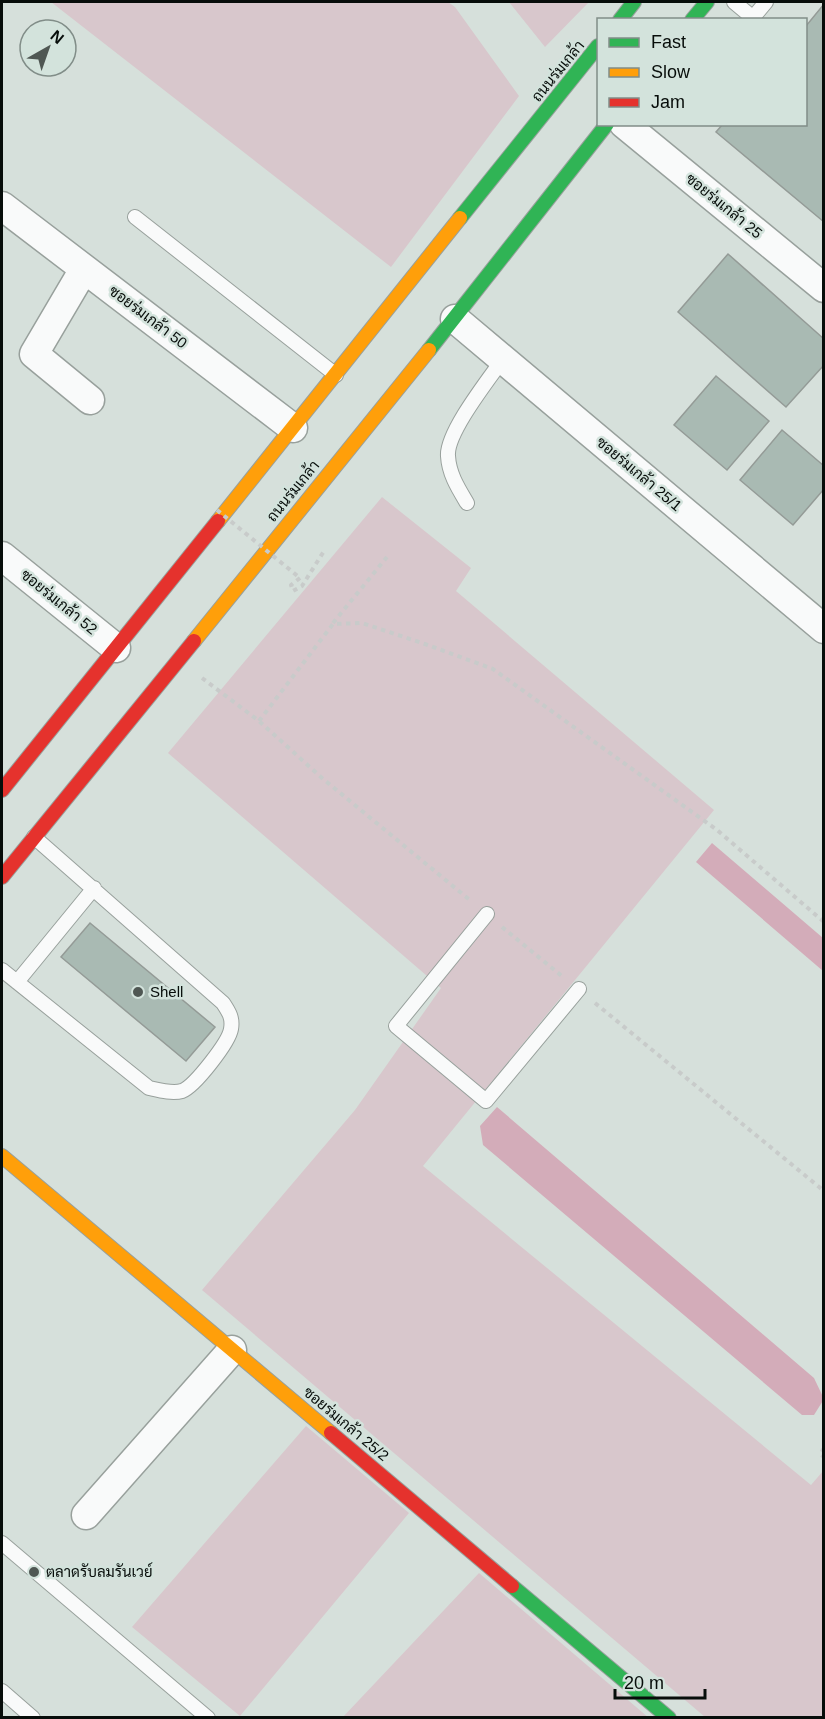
<svg xmlns="http://www.w3.org/2000/svg" width="825" height="1719" viewBox="0 0 825 1719" font-family="Arial,Sarabun,sans-serif">
<style>
.green{fill:#d8c7cc}
.water{fill:#d3acb9}
.building{fill:#a9bab3;stroke:#949b97;stroke-width:1.5}
.lines{fill:none;stroke-linecap:round;stroke-linejoin:round}
.lane-casing{stroke:#98a09c;stroke-width:16}
.street-casing{stroke:#98a09c;stroke-width:31}
.fast-casing{stroke:#98a09c;stroke-width:16}
.slow-casing{stroke:#98a09c;stroke-width:16}
.jam-casing{stroke:#98a09c;stroke-width:16}
.path{stroke:#c8cbca;stroke-width:4;stroke-dasharray:4.5 4.5;stroke-linecap:butt}
.lane{stroke:#f9fafa;stroke-width:14}
.street{stroke:#f9fafa;stroke-width:28}
.fast{stroke:#30b455;stroke-width:14}
.slow{stroke:#ff9f0a;stroke-width:14}
.jam{stroke:#e5322d;stroke-width:14}
.path-bridge{stroke:#c8cbca;stroke-width:4;stroke-dasharray:4.5 4.5;stroke-linecap:butt}
.poi-dot{fill:#4f5753;stroke:#d3e3dc;stroke-width:2}
.labels{text-anchor:middle;stroke-width:5;stroke-linejoin:round;paint-order:stroke}
.street-label{font-size:15px;fill:#070d0a;stroke:#d3e3dc}
.poi-label{font-size:15px;fill:#070d0a;stroke:#d3e3dc;text-anchor:start}
</style>
<rect width="100%" height="100%" fill="#d6e0db"/>
<path class="green" d="M51 2H448L455 7 519 96 391 267Z
M509 2H589L545 47Z
M382 497 471 568 456 591 714 810 423 1166 811 1485 823 1471V1717H705L202 1290 355 1110 441 988 168 753Z
M306 1426 409 1513 240 1716 132 1627Z
M479 1573 649 1718H342Z"/>
<path class="water" d="M712 843 823 938V971L696 862Z
M497 1107 814 1378 824 1399 814 1415H802L483 1145 480 1126Z"/>
<path class="building" d="M824 4V222L716 132 723 124H806V26Z
M728 254 824 339V365L786 407 678 312Z
M716 376 769 421 727 470 674 425Z
M782 430 824 466V489L793 525 740 480Z
M90 923 215 1027 186 1061 61 957Z"/>
<g class="lines">
<defs>
<path id="lane" d="M734 2 752 17
M751 20 766 2
M135 217 336 375
M467 503C458 488 449 474 448 456 446 433 489 379 503 359
M487 914 396 1026 486 1101 579 989
M2 970 149 1088C158 1090 172 1094 182 1091 195 1086 229 1042 231 1029 233 1018 229 1012 223 1003L34 837
M17 982 94 888
M2 1543 208 1718
M2 1691 33 1718"/>
<path id="street" d="M624 124 824 288
M2 206 293 428
M84 269 34 354 90 400
M455 319 824 629
M2 556 116 648
M86 1515 232 1350"/>
<path id="fast" d="M620 20 634 2
M692 20 707 2
M460 218 598 46
M429 350 607 124
M512 1586 669 1718"/>
<path id="slow" d="M218 521 460 218
M194 641 429 350
M2 1156 331 1433"/>
<path id="jam" d="M2 790 218 521
M2 877 194 641
M331 1433 512 1586"/>
</defs>
<use href="#lane" class="lane-casing"/>
<use href="#street" class="street-casing"/>
<use href="#fast" class="fast-casing"/>
<use href="#slow" class="slow-casing"/>
<use href="#jam" class="jam-casing"/>
<path class="path" d="M300 578 291 585 293 591 302 586 324 551
M333 623 387 557
M202 678 259 721 322 778 471 901
M259 721 333 624 362 623 425 644 493 669 717 830 824 922
M502 927 563 977
M595 1003 824 1191
M824 1448 820 1454 824 1457"/>
<use href="#lane" class="lane"/>
<use href="#street" class="street"/>
<use href="#fast" class="fast"/>
<use href="#slow" class="slow"/>
<use href="#jam" class="jam"/>
<path class="path-bridge" d="M217 510 300 578"/>
</g>
<g class="poi-dot">
<circle cx="138" cy="992" r="6"/>
<circle cx="34" cy="1572" r="6"/>
</g>
<g class="labels">
<g class="street-label">
<text transform="translate(558 71) rotate(-51)" y="5">ถนนร่มเกล้า</text>
<text transform="translate(724 206) rotate(39)" y="5">ซอยร่มเกล้า 25</text>
<text transform="translate(148 317) rotate(37)" y="5">ซอยร่มเกล้า 50</text>
<text transform="translate(639 474) rotate(40)" y="5">ซอยร่มเกล้า 25/1</text>
<text transform="translate(293 491) rotate(-51)" y="5">ถนนร่มเกล้า</text>
<text transform="translate(59 602) rotate(39)" y="5">ซอยร่มเกล้า 52</text>
<text transform="translate(346 1424) rotate(40)" y="5">ซอยร่มเกล้า 25/2</text>
</g>
<g class="poi-label">
<text x="150" y="997">Shell</text>
<text x="46" y="1577">ตลาดรับลมรันเวย์</text>
</g>
</g>
<rect width="825" height="1719" fill="none" stroke="#070d0a" stroke-width="6"/>
<rect x="597" y="18" width="210" height="108" fill="#d3e3dc" stroke="#818d88" stroke-width="1.5"/>
<rect x="609" y="38" width="30" height="9" fill="#30b455" stroke="#818d88" stroke-width="1.5"/>
<text x="651" y="48" font-size="18" fill="#070d0a">Fast</text>
<rect x="609" y="68" width="30" height="9" fill="#ff9f0a" stroke="#818d88" stroke-width="1.5"/>
<text x="651" y="78" font-size="18" fill="#070d0a">Slow</text>
<rect x="609" y="98" width="30" height="9" fill="#e5322d" stroke="#818d88" stroke-width="1.5"/>
<text x="651" y="108" font-size="18" fill="#070d0a">Jam</text>
<g transform="translate(48 48) rotate(40)"><circle r="28" fill="#d3e3dc" stroke="#818d88" stroke-width="1.5"/>
<path d="M0-4.5L10 22L0 15L-10 22Z" fill="#4f5753"/>
<text y="-9" font-size="16" font-weight="bold" text-anchor="middle" fill="#070d0a">N</text>
</g>
<path d="M615 1689v9h90v-9" fill="none" stroke="#070d0a" stroke-width="3"/>
<text x="624" y="1689" font-size="18" fill="#070d0a" stroke="#d3e3dc" stroke-width="4.5" paint-order="stroke">20 m</text>
</svg>
